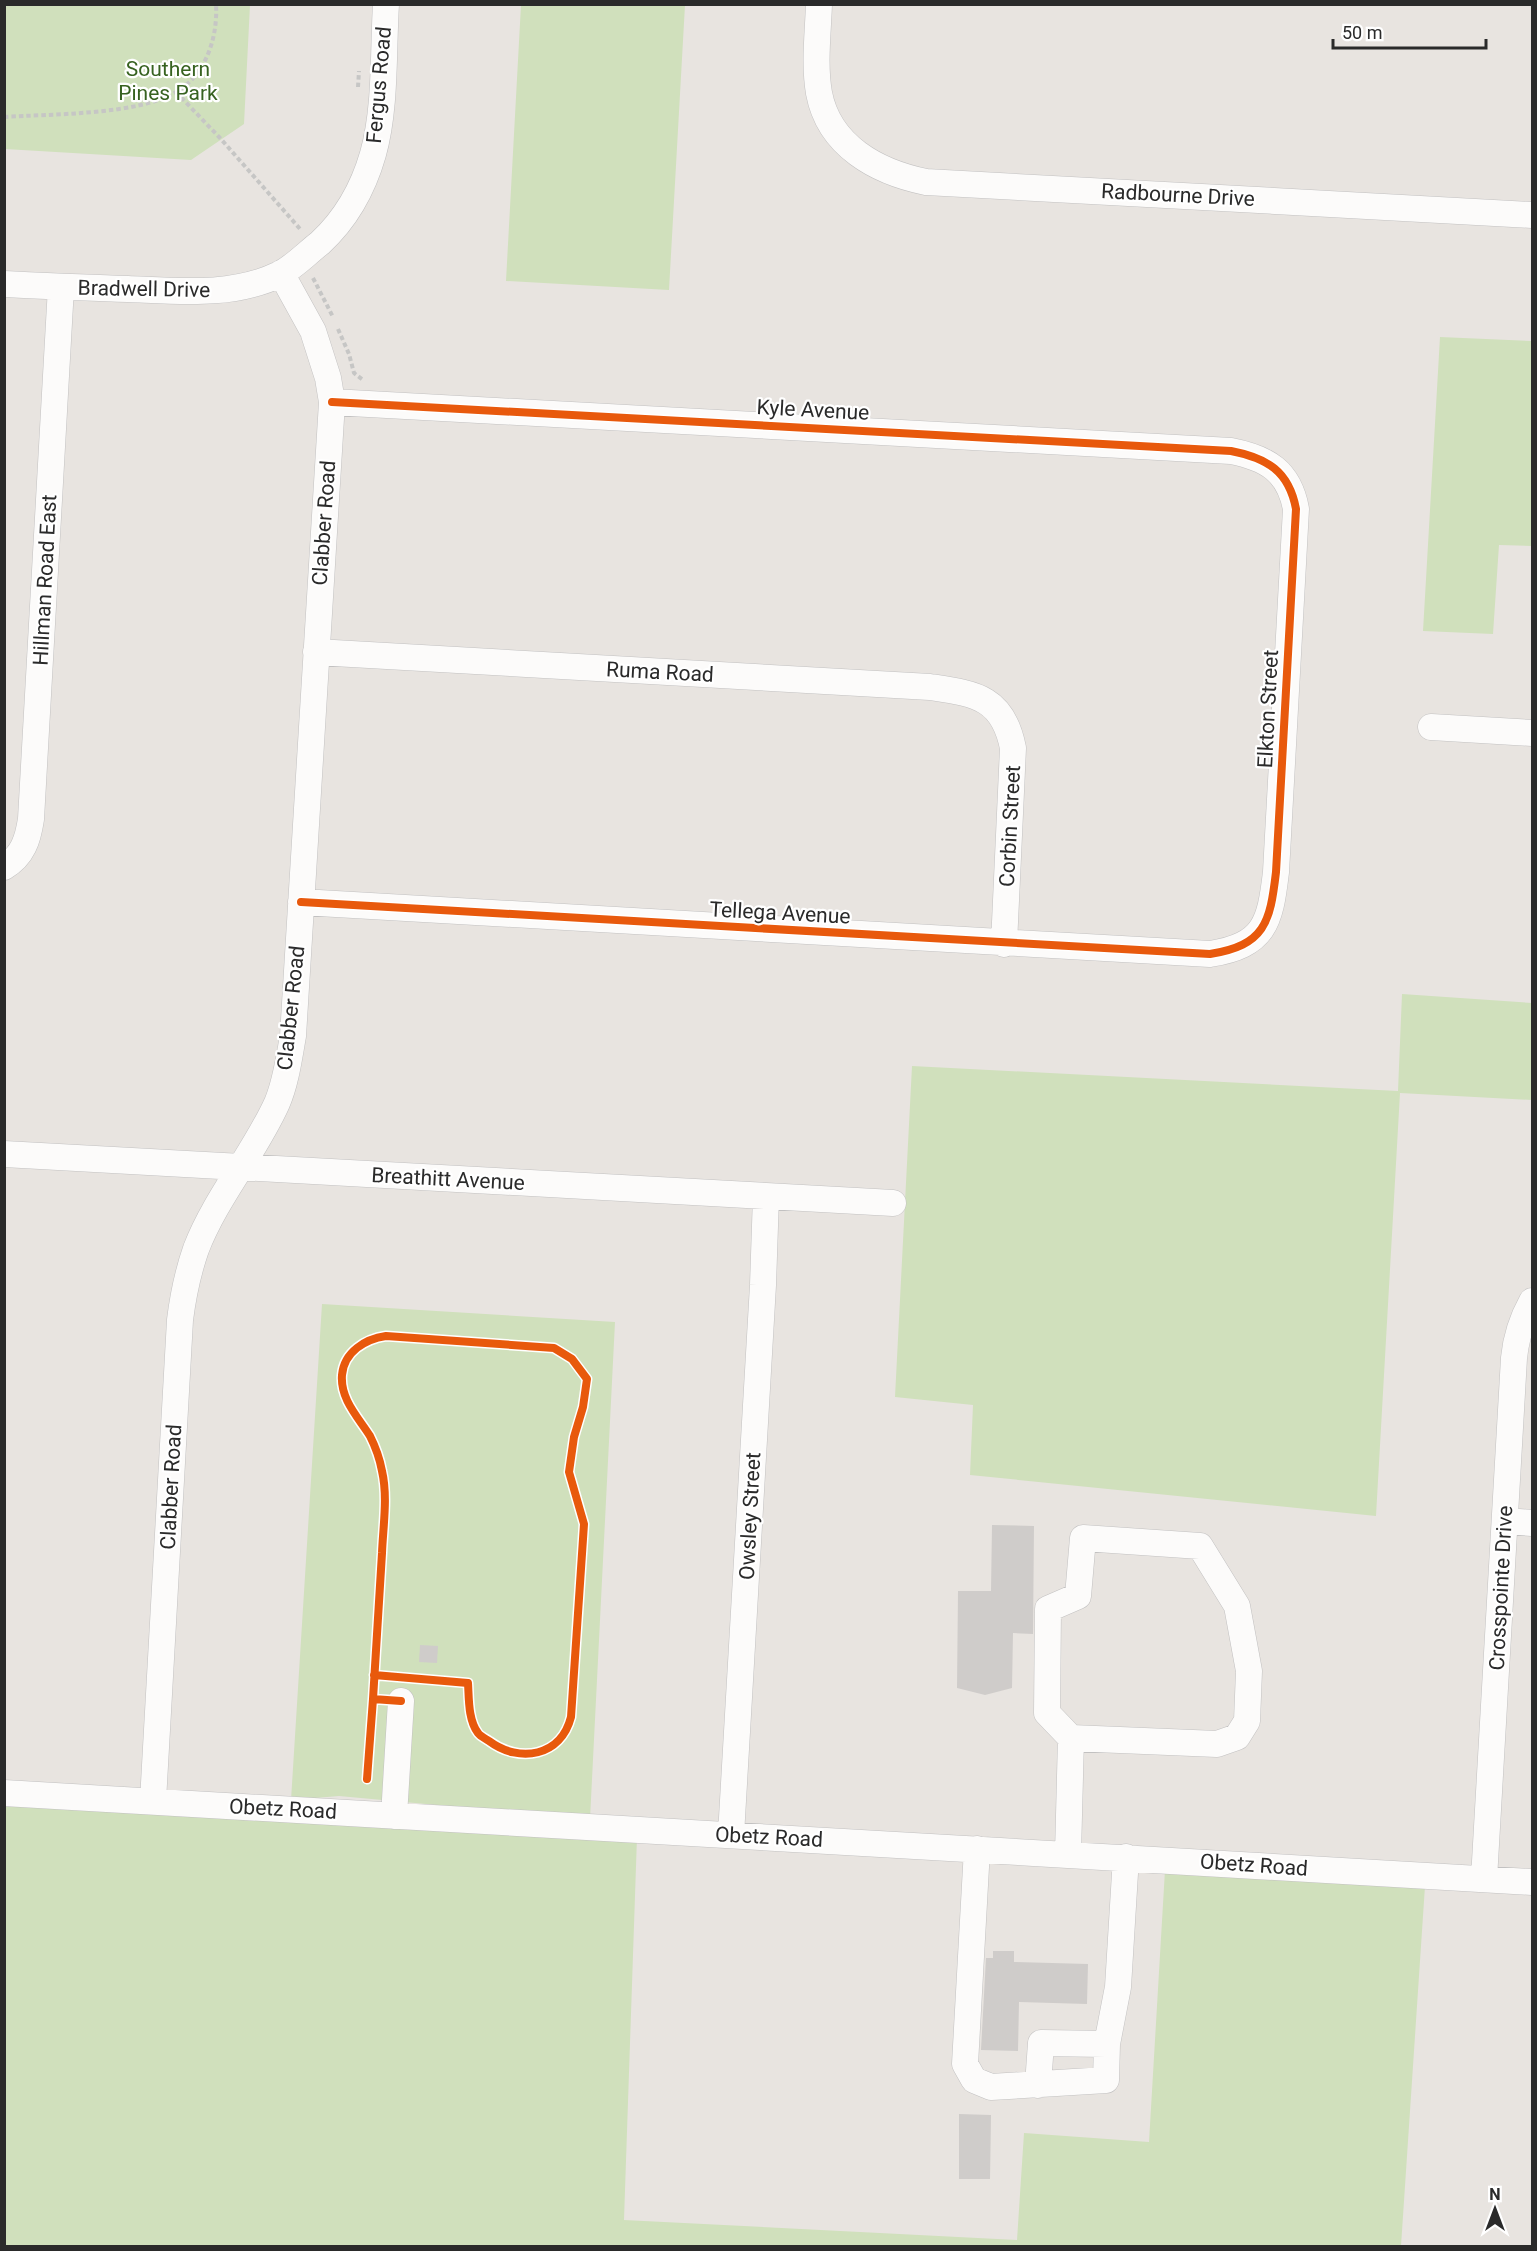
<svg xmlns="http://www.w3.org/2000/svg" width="1537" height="2251" viewBox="0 0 1537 2251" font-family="Roboto,sans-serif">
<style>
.green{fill:#d0e0bc}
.building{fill:#cfccca}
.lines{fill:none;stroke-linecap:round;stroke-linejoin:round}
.minor-casing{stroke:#c2c1c1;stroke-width:27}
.path{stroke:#c6c6c5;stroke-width:4;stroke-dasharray:4.5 3;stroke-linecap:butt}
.minor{stroke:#fcfbfa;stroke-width:26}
.cycleway-casing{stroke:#fff;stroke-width:11}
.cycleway{stroke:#e8590c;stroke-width:8}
.labels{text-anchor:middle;stroke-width:4.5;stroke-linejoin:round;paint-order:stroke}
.park-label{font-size:21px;fill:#376220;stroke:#fff}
.street-label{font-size:21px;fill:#2a2a2a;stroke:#fff}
</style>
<rect width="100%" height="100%" fill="#e8e4e0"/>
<path class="green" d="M4 5H250L244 124 191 160 5 149Z
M521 5H685L669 290 506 281Z
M1440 337 1532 341V546L1499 545 1493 634 1423 631Z
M1402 994 1532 1003V1100L1400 1093 1376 1516 970 1475 973 1405 895 1397 912 1066 1398 1091Z
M322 1304 615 1322 590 1819 339 1796 291 1800Z
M4 1803 637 1837 624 2220 1017 2240 1024 2133 1149 2142 1165 1870 1425 1886 1401 2246H5Z"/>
<path class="building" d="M992 1525 1034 1526 1033 1634 1013 1633 1012 1688 985 1695 957 1688 958 1591H991Z
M420 1645 438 1646 437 1663 419 1662Z
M993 1951H1014V1962L1088 1964 1087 2004 1019 2002 1018 2051 981 2050 986 1958H993Z
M959 2114 991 2115 990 2179H959Z"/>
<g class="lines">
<defs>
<path id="minor" d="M819 4C818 33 814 64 819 93 829 146 877 172 926 182L1532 215
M4 284C46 286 87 288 128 289 178 291 233 297 280 274 295 266 307 253 320 243 347 218 363 189 373 154 386 108 383 52 386 4
M316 652 930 687C976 694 1003 697 1013 748L1004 944
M1431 727 1532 733
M4 867C23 856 28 839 31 819L61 287
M301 902 1210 954C1265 945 1270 923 1276 872L1296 509C1289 471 1267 458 1231 451L332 402
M4 1154 893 1203
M1505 1521 1532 1523
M4 1793 1532 1882
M153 1801 180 1320C183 1296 188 1272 196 1249 216 1197 254 1154 277 1103 286 1082 289 1058 293 1036L332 402 328 378 313 331 281 273
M394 1816 401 1701
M731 1835 763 1285 766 1196
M977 1849 965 2064 974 2080 991 2087 1106 2080 1107 2044 1118 1987 1126 1857
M1068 1854 1071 1738 1217 1744 1237 1737 1247 1721 1249 1671 1237 1606 1200 1546 1083 1538 1078 1596 1048 1609 1047 1713 1071 1738
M1484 1879 1514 1358C1516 1337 1522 1319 1532 1301
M1038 2085 1041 2043 1107 2044"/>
</defs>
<use href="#minor" class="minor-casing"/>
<path class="path" d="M358 87 359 71
M176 92 220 138 301 230
M4 117C50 114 139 115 176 92 206 75 218 37 216 4
M313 278 333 317
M338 329 349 354 354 373 363 380"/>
<use href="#minor" class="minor"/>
<defs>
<path id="cycleway" d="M301 902 1210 954C1265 945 1270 923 1276 872L1296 509C1289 471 1267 458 1231 451L332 402
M374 1675 468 1683C469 1698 468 1720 478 1733 480 1736 486 1739 489 1741 520 1764 561 1756 571 1717L584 1524 569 1472 574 1437 583 1407 587 1379 572 1359 554 1348 386 1336C365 1339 344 1352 342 1375 340 1399 358 1417 370 1436 375 1446 380 1460 382 1471 388 1497 383 1527 382 1553 379 1602 376 1650 373 1699L401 1701
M367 1779 373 1699"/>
</defs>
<use href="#cycleway" class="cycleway-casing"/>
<use href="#cycleway" class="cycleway"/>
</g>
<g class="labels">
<g class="park-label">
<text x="168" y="76">Southern<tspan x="168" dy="24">Pines Park</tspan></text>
</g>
<g class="street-label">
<text transform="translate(379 85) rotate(-85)" y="7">Fergus Road</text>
<text transform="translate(1178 195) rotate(3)" y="7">Radbourne Drive</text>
<text transform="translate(144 289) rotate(1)" y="7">Bradwell Drive</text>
<text transform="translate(813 410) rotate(3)" y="7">Kyle Avenue</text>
<text transform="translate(324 523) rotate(-86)" y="7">Clabber Road</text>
<text transform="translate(45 580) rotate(-87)" y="7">Hillman Road East</text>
<text transform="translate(660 672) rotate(3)" y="7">Ruma Road</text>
<text transform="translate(1268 709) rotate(-87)" y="7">Elkton Street</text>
<text transform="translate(1010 826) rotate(-87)" y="7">Corbin Street</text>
<text transform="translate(780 913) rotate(3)" y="7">Tellega Avenue</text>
<text transform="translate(291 1008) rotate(-84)" y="7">Clabber Road</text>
<text transform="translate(448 1179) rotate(3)" y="7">Breathitt Avenue</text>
<text transform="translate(171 1487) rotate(-87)" y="7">Clabber Road</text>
<text transform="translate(750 1516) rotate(-87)" y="7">Owsley Street</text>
<text transform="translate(1501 1588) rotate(-87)" y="7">Crosspointe Drive</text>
<text transform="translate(283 1809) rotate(3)" y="7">Obetz Road</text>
<text transform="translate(769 1837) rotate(3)" y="7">Obetz Road</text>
<text transform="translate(1254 1865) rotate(4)" y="7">Obetz Road</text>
</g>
</g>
<rect width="1537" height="2251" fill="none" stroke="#2a2a2a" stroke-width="12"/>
<g transform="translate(1495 2209)" stroke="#ffffff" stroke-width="4.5" paint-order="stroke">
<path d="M0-4.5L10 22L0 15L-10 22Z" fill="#2a2a2a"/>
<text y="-9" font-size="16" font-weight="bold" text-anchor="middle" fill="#2a2a2a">N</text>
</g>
<path d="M1333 39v9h153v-9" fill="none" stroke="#2a2a2a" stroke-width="3"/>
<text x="1342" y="39" font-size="18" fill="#2a2a2a" stroke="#ffffff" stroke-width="4.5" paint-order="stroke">50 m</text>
</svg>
